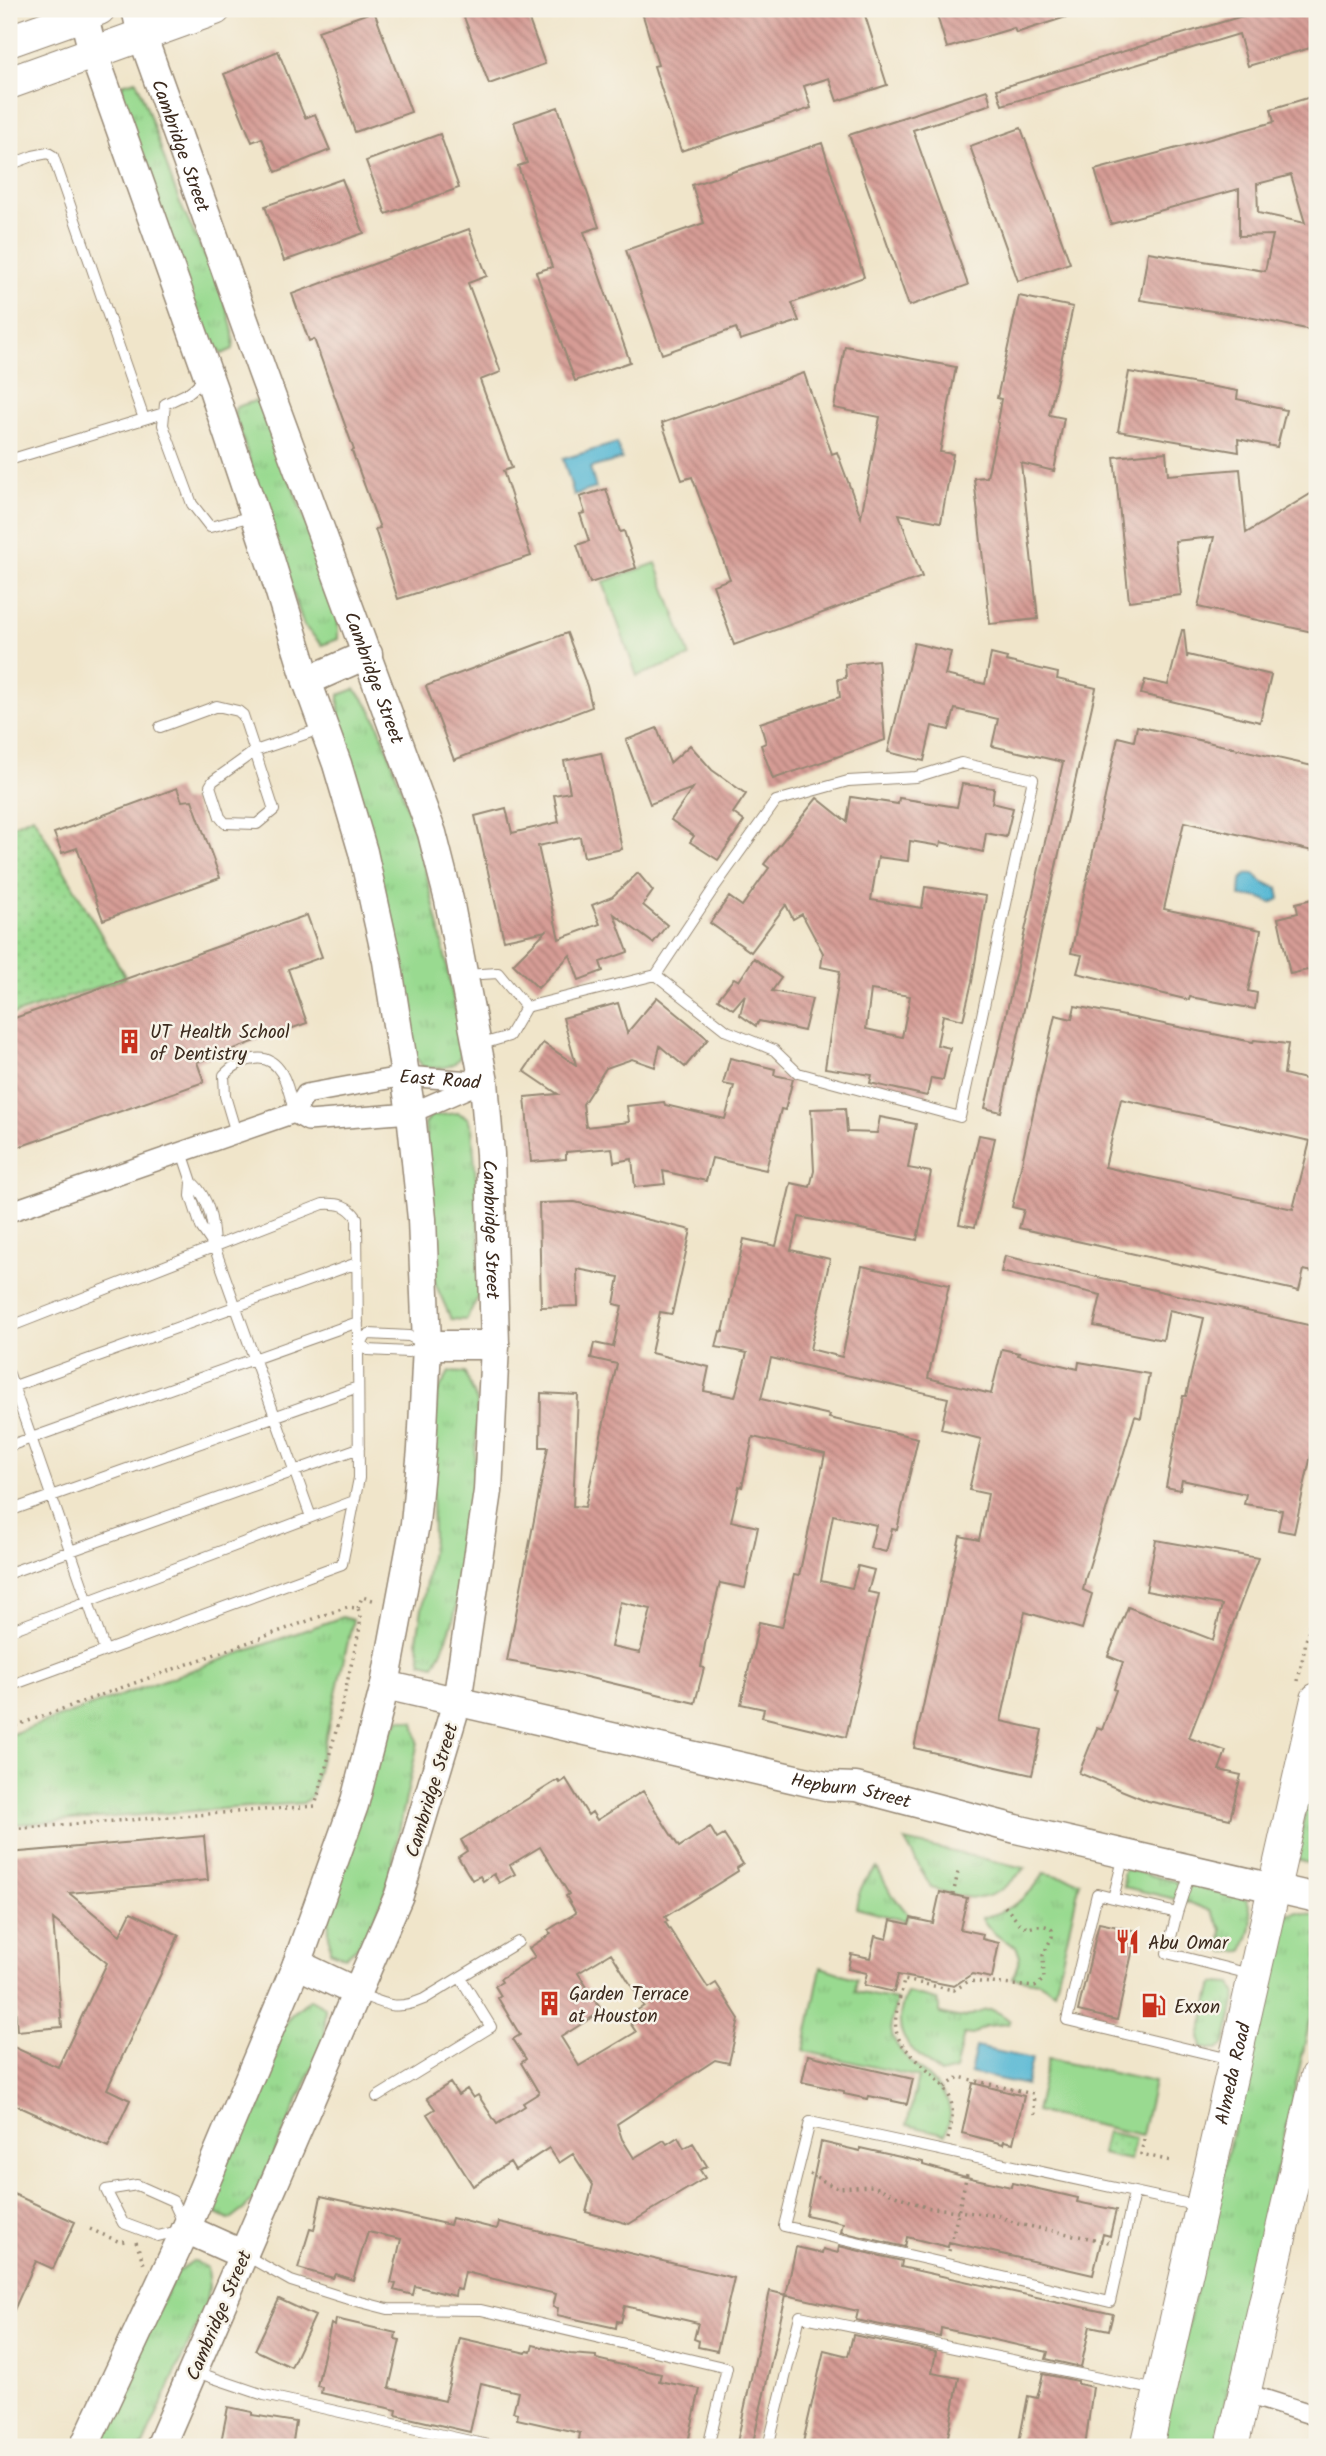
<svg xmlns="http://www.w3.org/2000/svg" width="1326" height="2456" viewBox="0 0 1326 2456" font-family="Kalam,sans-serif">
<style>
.grass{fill:url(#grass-tufts);stroke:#6a8257;stroke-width:2}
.park{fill:url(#park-dots);stroke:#6a8257;stroke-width:2}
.garden{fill:#99da90;stroke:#6a8257;stroke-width:2}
.water{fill:#56b8d4;stroke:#487179;stroke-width:2}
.building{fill:url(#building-back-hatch);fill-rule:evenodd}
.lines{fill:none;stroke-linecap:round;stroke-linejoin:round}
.lane-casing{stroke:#968874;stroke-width:12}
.street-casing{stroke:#968874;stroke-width:22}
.secondary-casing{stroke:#968874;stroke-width:31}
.primary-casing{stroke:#968874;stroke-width:34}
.path{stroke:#968874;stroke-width:3.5;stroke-dasharray:2 5;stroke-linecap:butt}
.lane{stroke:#fff;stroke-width:10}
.street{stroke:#fff;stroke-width:19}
.secondary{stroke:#fff;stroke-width:28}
.primary{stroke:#fff;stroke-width:32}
.labels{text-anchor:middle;stroke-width:5;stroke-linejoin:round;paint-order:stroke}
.street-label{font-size:19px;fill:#3b2a1e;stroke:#f7f3e8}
.poi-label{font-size:19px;fill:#3b2a1e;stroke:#f7f3e8;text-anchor:start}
</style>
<defs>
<pattern id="grass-tufts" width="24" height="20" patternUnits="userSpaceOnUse" patternTransform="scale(1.75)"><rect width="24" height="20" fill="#99da90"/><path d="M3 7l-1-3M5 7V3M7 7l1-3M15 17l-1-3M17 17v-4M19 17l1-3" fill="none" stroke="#85bb7c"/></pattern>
<pattern id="park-dots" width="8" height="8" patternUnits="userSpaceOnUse" patternTransform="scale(1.75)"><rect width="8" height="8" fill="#99da90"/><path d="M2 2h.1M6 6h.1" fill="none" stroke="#85bb7c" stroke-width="1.8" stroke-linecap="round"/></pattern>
<pattern id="building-back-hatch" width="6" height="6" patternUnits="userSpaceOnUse" patternTransform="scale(1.75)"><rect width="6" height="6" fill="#d69c95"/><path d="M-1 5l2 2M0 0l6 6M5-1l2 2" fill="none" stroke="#af7f79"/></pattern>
</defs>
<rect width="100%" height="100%" fill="#f7f3e8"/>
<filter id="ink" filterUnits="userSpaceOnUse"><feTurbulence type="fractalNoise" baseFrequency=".0143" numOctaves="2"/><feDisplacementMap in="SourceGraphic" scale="14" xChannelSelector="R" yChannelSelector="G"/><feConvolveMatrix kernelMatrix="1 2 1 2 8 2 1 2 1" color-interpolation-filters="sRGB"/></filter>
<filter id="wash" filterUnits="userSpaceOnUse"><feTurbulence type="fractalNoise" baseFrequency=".00686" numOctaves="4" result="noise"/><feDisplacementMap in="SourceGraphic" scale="28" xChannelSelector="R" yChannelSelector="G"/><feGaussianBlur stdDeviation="1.57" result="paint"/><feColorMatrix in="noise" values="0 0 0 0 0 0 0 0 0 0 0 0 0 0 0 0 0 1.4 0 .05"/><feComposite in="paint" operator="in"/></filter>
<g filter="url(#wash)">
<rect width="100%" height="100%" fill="#f0e5ca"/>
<path class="grass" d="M136 80C153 120 164 162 180 203 194 237 239 314 233 349L222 354 212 342 187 293 123 103 122 84Z
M255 401 262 405 338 609V639L322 645 304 626 234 413 236 407Z
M355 689C376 710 383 737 393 765 426 857 445 950 462 1046 462 1068 441 1070 423 1067L416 1057 338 735 339 695Z
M458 1113 468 1118 472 1129 477 1191 481 1283 477 1299 466 1320 451 1319 435 1283 425 1124 431 1116Z
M449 1372 465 1373 477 1402 478 1414C475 1457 472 1500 466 1542 460 1589 458 1623 434 1665L422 1662 417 1640 433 1537 431 1461 437 1394Z
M342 1617 353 1620 312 1796 303 1803 18 1824 9 1819V1735Z
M400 1719 414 1722 418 1742 386 1892 365 1940 345 1957 330 1951 328 1914 381 1743Z
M1317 1750V1866L1296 1859Z
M905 1841 1025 1868C989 1906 977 1902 931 1888Z
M877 1868 890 1892 908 1914 906 1921 856 1908C859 1889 863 1880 877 1868Z
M1125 1869 1247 1899C1255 1922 1252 1929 1243 1951L1224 1952 1221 1943 1222 1929 1211 1911 1188 1902 1124 1887 1123 1874Z
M1044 1873 1080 1881 1055 1992 1039 1982 1013 1978 1020 1957 1016 1946C1000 1939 991 1933 982 1918 1009 1911 1030 1898 1044 1873Z
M1298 1912 1317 1916V1989L1215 2447H1160L1281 1920 1287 1915Z
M821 1967 857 1979 855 1992 897 2000C895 2008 890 2019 891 2027 893 2063 946 2076 950 2112 951 2118 947 2127 946 2134L907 2125 918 2077 804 2051Z
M1215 1983 1232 1984 1237 1994 1225 2044 1217 2049 1202 2047 1200 2037 1212 1988Z
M907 1993 937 2000 940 2006V2014C946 2015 956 2019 962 2018 984 2013 987 2001 1010 2021L1008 2024 986 2026 972 2035 964 2034 955 2070 940 2074C911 2048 887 2036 907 1993Z
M310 1999 325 2007V2040L255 2197 243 2210 229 2220 215 2213 213 2195 279 2033 291 2015Z
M193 2261 207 2268 209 2289 206 2305 142 2447H91L176 2273Z"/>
<path class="park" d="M33 816 126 978 9 1016V827Z
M1106 2132 1135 2138 1130 2160 1101 2154Z"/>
<path class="garden" d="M656 563 690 657 637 676 603 582Z
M1048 2059 1154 2082 1142 2135 1036 2112Z"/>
<path class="water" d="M617 443 622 459 590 468 596 488 574 495 563 459Z
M1246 874H1254L1264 883 1278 888 1280 899 1271 903 1259 897H1240L1241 880Z
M976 2047 1032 2059 1026 2085 970 2073Z"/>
<g id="blocks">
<path class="building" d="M461 9H525L545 64 489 84Z
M641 9H863L887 85 837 101 829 78 804 86 811 108 681 151 654 66 658 65Z
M935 9H1082V12L1016 33 1014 28 947 48Z
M1266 9H1317V46L1248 66 1239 34 1002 105 997 89Z
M374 11 411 112 355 132 318 31Z
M278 51 305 118 315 114 330 150 276 172 262 138 252 142 224 74Z
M987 90 991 104 913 130 968 285 909 306 849 135Z
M1317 95V301L1311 330 1239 315 1140 300 1148 252 1265 271 1273 235 1239 236V189L1111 224 1095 170 1274 122 1271 109ZM1291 175 1305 223 1258 213 1257 184Z
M558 107 599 227 584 232 630 362 575 381 536 272 552 267 518 166 527 163 514 122Z
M1021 128 1070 263 1018 281 970 146Z
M440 134 459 188 386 214 366 161Z
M822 143 864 277 792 303 799 321 740 340 736 328 662 354 626 250 704 223 692 185Z
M342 179 364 233 284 261 265 206Z
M469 229 487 276 468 283 501 372 480 380 512 468 503 471 531 556 398 599 375 529 380 528 352 451 354 450 314 339 309 341 292 294Z
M1019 296 1073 307 1049 415 1064 418 1054 471 1021 463 1038 619 990 624 974 478 987 477 999 423 997 422 1001 399 997 398Z
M845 346 956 367 940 452 953 454 941 522 899 514 922 577 734 645 713 585 730 579 692 477 682 480 662 423 804 373 832 454 837 452 861 517 880 417 834 408Z
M1129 372 1238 391 1237 399 1286 410 1277 447 1238 439 1239 452 1118 431Z
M1166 452 1168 475 1240 469 1246 533 1317 490V633L1198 607 1214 537 1175 541 1181 595 1129 601 1114 457Z
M606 489 620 532 624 531 636 568 590 583 577 545 589 541 580 514 585 513 580 497Z
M1182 630H1184L1187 658 1188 655 1271 675 1260 722 1141 694 1145 680 1168 685Z
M567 633 587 686 592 707 454 760 426 686Z
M914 643 951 652 945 675 985 684 991 654 1007 658 1006 661 1058 673 1057 679 1096 688 1001 1112 985 1108 1063 762 992 746 998 719 955 709 949 730 932 726 924 761 888 752Z
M878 660 885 740 773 779 761 745 766 743 760 723 840 697 838 679 846 678 845 664Z
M1137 726 1317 767V852L1184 822 1164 909 1261 930 1248 991 1257 993 1255 1009 1190 997 1189 1000 1077 973 1082 955 1071 953 1118 737 1134 741Z
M657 728 670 763 690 745 712 770 746 794 733 813 744 821 718 860 690 842 694 836 671 820 693 788 650 804 626 740Z
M601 753 622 849 584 857 580 837 538 846 559 939 600 924 592 905 612 897 638 873 653 891 643 905 667 925 653 943 614 914 628 952 600 962 603 971 579 980 570 955 538 988 513 964 546 931 504 940 475 816 506 808 512 833 559 822 554 795 570 792 564 761Z
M962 784 994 788 992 803 1013 808 1006 837 986 833 983 852 941 842 940 846 910 841 908 861 878 857 871 900 922 908 925 887 986 896 972 982 963 1020 943 1015 937 1045 950 1048 943 1080 931 1078 927 1096 870 1083 872 1075 825 1068 840 971 821 967 823 953 802 914 793 919 786 905 751 952 710 923 729 897 742 906 769 868 764 864 817 798 847 822 851 797 898 804 899 798 957 807ZM871 990 910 996 902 1037 866 1029Z
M177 788 182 801 192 800 220 878 103 920 77 848 62 853 54 833Z
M1317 898V954L1309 956 1312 969 1290 974 1278 918 1298 913 1296 903Z
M307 915 322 957 288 969 307 1023 197 1062 204 1082 13 1149 9 1137V1020Z
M754 958 781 978 772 991 812 999 804 1031 759 1021 756 1026 740 1015 745 995 733 1009 718 999 734 978 739 981Z
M657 997 708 1039 685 1067 660 1046 655 1067 632 1059 606 1068 583 1104 586 1127 629 1122 627 1106 664 1102 665 1105 725 1119 734 1086 723 1084 730 1058 775 1069 774 1075 793 1079 785 1110 781 1109 766 1170 712 1158 706 1181 663 1171 665 1184 635 1187 632 1159 614 1162 612 1148 566 1152V1159L531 1162 525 1097 558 1094 524 1071 543 1043 576 1065 563 1018 618 1003 627 1033Z
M1075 1006 1253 1042 1254 1040 1288 1044 1284 1074 1317 1082V1273L1304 1270 1299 1291 1019 1228 1024 1210 1012 1207 1055 1015 1072 1019ZM1121 1099 1310 1141 1293 1209 1105 1167Z
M845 1108 847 1132 877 1133 880 1117 916 1124 908 1168 931 1172 917 1240 799 1217 791 1250 830 1259 810 1349 842 1357 862 1266 949 1285 928 1378 991 1394 1002 1349 1019 1353 1018 1355 1078 1369 1079 1362 1149 1374 1141 1418 1135 1416 1085 1580 1083 1590 1092 1594 1082 1629 1025 1612 1001 1721 1042 1730 1032 1775 914 1748 960 1536 979 1540 981 1531 988 1494 969 1490 981 1439 941 1429 948 1398 771 1358 761 1399 830 1415 829 1418 918 1438 897 1530 892 1529 886 1552 870 1548 876 1525 833 1515 821 1581 852 1588 858 1566 874 1570 868 1592 879 1594 846 1737 762 1717 764 1709 741 1704 759 1622 782 1627 794 1575 799 1576 825 1454 753 1437 742 1487 739 1486 731 1521 758 1527 745 1588 720 1583 705 1644 701 1667 704 1668 695 1703 561 1671 507 1661 548 1447H540L541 1393 578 1395 573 1506 585 1507 617 1364 591 1358 594 1343 613 1347 622 1306 614 1304 619 1277 577 1269 578 1306 541 1307 539 1203 575 1202 691 1230 672 1314 660 1312 651 1353 709 1367 704 1391 735 1397 747 1353 716 1347 720 1331 723 1332 744 1239 776 1246 791 1183 810 1187 814 1171 811 1109ZM620 1602 651 1609 640 1653 611 1647Z
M979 1135 995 1138 975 1227 959 1224Z
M1005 1256 1317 1327V1411L1312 1432H1316L1294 1533 1278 1530 1282 1510 1244 1504 1246 1494 1182 1480 1180 1490 1166 1487 1183 1396H1186L1204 1318 1169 1310 1163 1340 1094 1326 1101 1295 1001 1272Z
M1156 1540 1258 1558 1189 1738 1226 1751 1219 1770 1241 1775 1230 1819 1148 1801 1079 1773 1097 1728 1102 1730 1116 1690 1114 1689 1123 1662 1108 1656 1128 1607 1213 1640 1222 1605 1146 1591Z
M566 1779 588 1815 592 1812 597 1820 643 1791 679 1847 710 1827 717 1839 724 1835 743 1864 737 1868 738 1871 665 1917 668 1921 665 1922 708 1988 716 1983 739 2019 729 2063 715 2060 617 2124 622 2139 634 2158 664 2140 667 2144 678 2137 684 2148 693 2143 707 2166 700 2170 705 2178 629 2224 586 2212 593 2185 573 2154 559 2163 549 2148 515 2170 510 2162 473 2186 427 2114 435 2109 427 2098 450 2083 458 2095 467 2089 473 2098 478 2095 497 2124 525 2106 523 2103 539 2093 521 2063 526 2059 513 2039 520 2035 498 1998 501 1996 495 1986 502 1982 500 1979 535 1957 529 1948 551 1934 548 1930 576 1913 566 1896 569 1894 540 1847 510 1865 515 1874 499 1883 494 1874 483 1881 480 1876 472 1880 458 1857 467 1851 461 1840 558 1780 560 1783ZM611 1953 644 2006 626 2017 636 2032 579 2066 561 2037 602 2011 578 1973Z
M204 1836 208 1880 69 1893 120 1935 131 1912 179 1935 107 2089 130 2100 108 2147 9 2102V2045L58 2067 107 1963 53 1919 62 2027 17 2031 9 1925V1853Z
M940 1892 967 1898 960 1929 983 1934 982 1939 999 1943 992 1978 972 1974 954 1986 898 1975 894 1992 864 1985 867 1973 848 1969 851 1954 870 1958 875 1936 887 1939 891 1920 909 1924 911 1918 933 1923Z
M1099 1923 1137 1931 1117 2020 1078 2011Z
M808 2055 913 2079 907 2104 869 2096 868 2099 844 2094V2091L802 2082Z
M973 2083 1024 2096 1013 2143 1004 2141 1003 2144 962 2133Z
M821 2142 860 2151V2148L923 2162V2165L962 2176 1011 2187 1012 2183 1078 2198 1077 2202 1116 2210 1110 2236 1103 2234 1093 2275 949 2242 948 2247 907 2237 905 2247 841 2232 843 2223 806 2215Z
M9 2192 75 2222 53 2269 36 2261 9 2321Z
M321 2196 450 2225 452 2218 497 2229 499 2222 734 2278 717 2351 698 2347 699 2341 694 2339 698 2323 625 2306 621 2322 617 2321 616 2328 557 2315 558 2308 553 2307 556 2294 465 2272 461 2290 456 2289 455 2296 415 2286 413 2295 394 2290 396 2284 391 2283 401 2239 368 2232 353 2280 335 2274 333 2278 298 2268 310 2229 314 2230Z
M839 2246 902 2261 901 2267 1113 2314 1109 2330 1090 2326 1081 2367 1046 2359 1048 2352 941 2328 940 2337 856 2320 858 2311 786 2295 796 2247 822 2253 823 2249 838 2253Z
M770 2291 786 2295 752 2447H736Z
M279 2299 315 2316 291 2367 255 2350Z
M336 2319 396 2333 395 2339 400 2340 389 2388 445 2401 460 2338 526 2353 527 2351 531 2352 533 2345 570 2354 596 2356V2359L661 2374 659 2381 700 2389 687 2447H578L580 2433 517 2419 518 2413 513 2412 518 2392 481 2383 470 2432 396 2415 397 2410 321 2393 322 2387 317 2386 331 2324 335 2326Z
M853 2335 936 2352 932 2373 959 2378 946 2447H802L824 2350 848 2356Z
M1043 2374 1078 2381V2384L1093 2387 1085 2447H1018L1028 2396 1037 2398Z
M228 2407 252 2412V2415L296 2422 292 2447H220Z"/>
</g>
</g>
<g filter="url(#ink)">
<use href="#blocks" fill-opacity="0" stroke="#968874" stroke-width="2"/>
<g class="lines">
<defs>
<path id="lane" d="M9 165 33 156 48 153 53 156 144 419
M205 379 188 393 165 404 163 425 192 504 210 527 253 516
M9 460 164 413
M160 727 217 706 238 711 243 715 274 810 257 824 225 823 220 817 210 786 213 781 255 751 320 729
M961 763 1033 779 960 1117 798 1073 774 1050 727 1031 656 975 716 885 776 801 848 781 916 777Z
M465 975 498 973 526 1007
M479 1045 509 1036 526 1007 656 975
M236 1133 225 1096 224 1075C233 1066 241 1061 254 1059 283 1054 289 1091 294 1112
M182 1152 192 1182 191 1196 201 1227 214 1246 311 1517
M192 1182C210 1199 213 1222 214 1246
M9 1193 14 1210
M9 1327 323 1204C339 1203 348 1205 357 1218L359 1478 342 1564 12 1685 9 1673
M369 1334 409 1336 427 1345 408 1352 368 1350 358 1342Z
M9 1374 105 1651
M9 1388 357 1263
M9 1446 358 1322
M9 1511 358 1387
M9 1573 359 1448
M9 1631 354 1501
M1124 1856 1113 1898 1177 1913 1167 1953 1250 1974
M1113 1898 1097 1894 1067 2020 1230 2059
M1177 1913 1191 1870
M360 1994C387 2005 396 2011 424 1999L518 1942
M377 2097 491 2027 460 1977
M137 2185 173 2201 186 2229 158 2236 123 2223 106 2190Z
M1134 2193 1110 2302 784 2226 810 2122 1199 2206
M245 2255 291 2281 345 2298 388 2309 481 2310 727 2368 708 2447
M196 2372 264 2395 497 2447
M768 2447 800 2316 1157 2390"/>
<g id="street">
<path d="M294 1113 308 1121 411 1113 480 1083"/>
<path id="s1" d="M9 1212 294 1113 306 1094 405 1076 484 1082"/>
<path d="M1244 2393 1317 2416"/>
</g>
<g id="secondary">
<path d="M82 9 93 52 213 389 271 563 307 681 337 764 363 852 387 961 411 1113 422 1219 427 1345 422 1449 415 1524 385 1685 354 1805 297 1964 186 2229 84 2447"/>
<path id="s2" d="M136 9 142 35 262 371 432 833 449 900 484 1082 490 1154 495 1345 488 1491 457 1702 399 1895 160 2447"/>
<path d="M307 681 368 654"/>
<path d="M427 1345H495"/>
<path id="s3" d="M385 1685 826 1786 856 1787 1016 1829 1317 1898"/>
<path d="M297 1964 356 1992"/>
<path d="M186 2229 244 2255"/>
</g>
<g id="primary">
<path d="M9 41 99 9"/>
<path d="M9 83 215 9"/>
<path id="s4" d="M1147 2447 1317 1699"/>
<path d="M1232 2447 1317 2076"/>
</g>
</defs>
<use href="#lane" class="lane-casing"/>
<use href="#street" class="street-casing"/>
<use href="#secondary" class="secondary-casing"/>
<use href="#primary" class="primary-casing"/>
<path class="path" d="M358 1608 362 1597 376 1601
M1298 1681 1317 1587
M9 1728 347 1607 358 1608 360 1615V1627L335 1735 315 1806 9 1829
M953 1895 959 1868
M945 2087 959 2077 1033 2094 1035 2114
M948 2139C961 2090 943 2088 913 2056 906 2049 900 2044 897 2034 892 2017 901 1997 904 1980L954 1990 969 1981 1035 1987 1044 1979 1043 1955 1052 1937V1930C1045 1923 1037 1926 1028 1928L1019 1923 1002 1903
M1144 2139 1141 2154 1171 2161
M810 2174 837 2188 873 2186 925 2207 999 2216 1018 2224 1109 2242
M90 2229 120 2242 129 2240
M136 2242 144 2264
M949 2251 968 2170"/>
<use href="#lane" class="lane"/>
<use href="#street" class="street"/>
<use href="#secondary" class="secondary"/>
<use href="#primary" class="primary"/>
</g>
</g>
<defs>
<symbol id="building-bare" viewBox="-9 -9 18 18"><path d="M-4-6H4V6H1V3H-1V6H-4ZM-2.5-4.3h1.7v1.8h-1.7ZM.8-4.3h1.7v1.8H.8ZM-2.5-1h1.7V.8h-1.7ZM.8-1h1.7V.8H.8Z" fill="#c8321e" stroke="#f7f3e8" stroke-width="2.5" paint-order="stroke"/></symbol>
<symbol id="restaurant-bare" viewBox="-9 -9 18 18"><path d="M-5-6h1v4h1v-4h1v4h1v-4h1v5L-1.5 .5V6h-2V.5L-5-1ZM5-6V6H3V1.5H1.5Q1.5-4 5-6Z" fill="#c8321e" stroke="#f7f3e8" stroke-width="2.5" paint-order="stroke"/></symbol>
<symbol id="fuel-bare" viewBox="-9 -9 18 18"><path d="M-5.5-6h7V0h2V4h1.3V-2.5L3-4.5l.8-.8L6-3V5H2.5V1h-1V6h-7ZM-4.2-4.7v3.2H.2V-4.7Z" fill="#c8321e" stroke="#f7f3e8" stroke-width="2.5" paint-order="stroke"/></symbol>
</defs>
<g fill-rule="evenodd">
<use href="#building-bare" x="112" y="1024" width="35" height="35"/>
<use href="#restaurant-bare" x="1110" y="1924" width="35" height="35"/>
<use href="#building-bare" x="532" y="1986" width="35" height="35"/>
<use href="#fuel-bare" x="1136" y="1988" width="35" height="35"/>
</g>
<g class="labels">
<g class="street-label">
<text dy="7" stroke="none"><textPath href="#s2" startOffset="144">Cambridge Street</textPath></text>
<text dy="7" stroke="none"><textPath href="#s2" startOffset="710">Cambridge Street</textPath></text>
<text dy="7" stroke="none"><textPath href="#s1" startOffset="460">East Road</textPath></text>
<text dy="7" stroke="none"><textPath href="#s2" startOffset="1278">Cambridge Street</textPath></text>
<text transform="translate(431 1790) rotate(-73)" y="7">Cambridge Street</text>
<text dy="7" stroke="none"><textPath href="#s3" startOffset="478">Hepburn Street</textPath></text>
<text dy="7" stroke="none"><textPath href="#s4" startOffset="383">Almeda Road</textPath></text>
<text transform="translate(218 2315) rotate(-67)" y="7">Cambridge Street</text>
</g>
<g class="poi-label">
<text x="150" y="1038">UT Health School<tspan x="150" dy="22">of Dentistry</tspan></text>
<text x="1148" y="1949">Abu Omar</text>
<text x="569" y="2000">Garden Terrace<tspan x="569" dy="22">at Houston</tspan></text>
<text x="1174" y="2013">Exxon</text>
</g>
</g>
<rect width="1326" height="2456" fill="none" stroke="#f7f3e8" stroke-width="35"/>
</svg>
